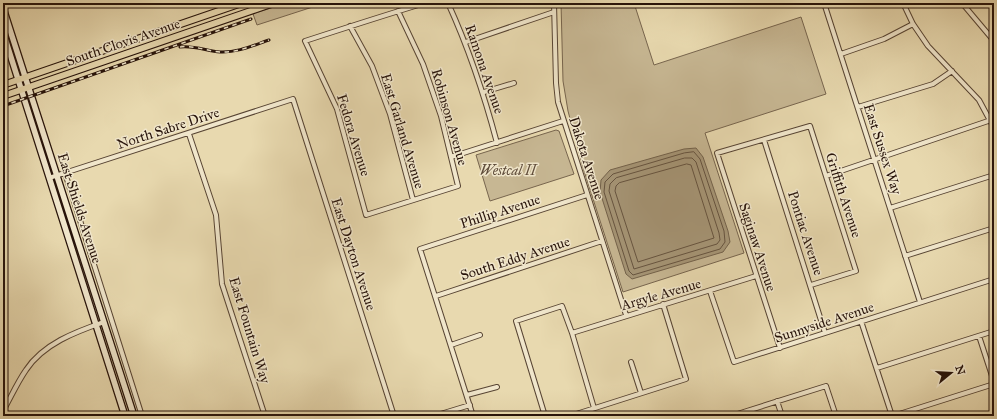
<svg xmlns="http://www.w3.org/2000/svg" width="997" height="419" viewBox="0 0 997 419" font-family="'IM FELL Great Primer',serif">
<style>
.green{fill:#c7b793;stroke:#77654e}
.water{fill:#a69677;stroke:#73624b}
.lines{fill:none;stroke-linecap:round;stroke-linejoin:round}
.shore{stroke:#665440;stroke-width:1}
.street-casing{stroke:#574433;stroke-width:6}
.secondary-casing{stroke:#27130a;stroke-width:8}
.primary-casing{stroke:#27130a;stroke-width:8}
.street{stroke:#f0e6cb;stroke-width:4}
.secondary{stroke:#f0e6cb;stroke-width:5.5}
.primary{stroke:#e8d9af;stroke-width:6}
.rail-casing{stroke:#27130a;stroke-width:3}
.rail{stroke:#f0e6cb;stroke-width:1.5;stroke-dasharray:4.5;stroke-linecap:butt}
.labels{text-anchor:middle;stroke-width:3;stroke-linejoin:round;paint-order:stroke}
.street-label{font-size:14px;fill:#27130a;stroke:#f0e6cb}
.park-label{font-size:14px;font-style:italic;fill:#5f4c3a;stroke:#f0e6cb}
</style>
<rect width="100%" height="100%" fill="#e8d9af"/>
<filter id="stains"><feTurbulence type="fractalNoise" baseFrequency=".005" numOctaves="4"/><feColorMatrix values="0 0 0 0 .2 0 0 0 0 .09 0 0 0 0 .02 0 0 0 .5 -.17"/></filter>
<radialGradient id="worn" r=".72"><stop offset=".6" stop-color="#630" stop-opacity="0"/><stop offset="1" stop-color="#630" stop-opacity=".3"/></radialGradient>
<path class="green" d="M286 3H325L257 25 253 14Z
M561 3H634L654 65 801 17 826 94 705 133 744 253 623 292 584 171 568 111 563 81Z
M556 130 559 131 574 174 490 201 476 155Z"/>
<path class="water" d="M696 148 703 157 728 231 730 242 723 252 632 279 626 274 600 192 601 180 610 170 684 149Z"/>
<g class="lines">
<path class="shore" d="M694 152 700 159 724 231 725 242 720 249 633 275 629 271 604 192 605 182 613 174 684 153Z
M685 158H692L696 162 719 233 720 240 717 244 634 269 609 191 610 184 616 178Z
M687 164 691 165 714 238 638 262 615 191 616 186 619 183Z"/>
<defs>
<path id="street" d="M448 3C469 49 484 94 497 143
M554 3 556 83 558 102 626 315
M824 3 920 302
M903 3 913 24 928 46 979 100 994 128
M962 3 994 41
M398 11 423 64 441 116 458 186 366 215 337 109 305 41C345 28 385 15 425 3
M350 26 372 66 390 114 413 200
M466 42 554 12
M841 54 884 39 913 24
M484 92 514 83
M858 107 933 84 952 71
M189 134 216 215 222 284 265 416
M764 140 825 333
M451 157 563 121
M65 173 142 416
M826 176 994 119
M49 178 293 99 394 416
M890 208 994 175
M905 256 994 228
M710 291 734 362 994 279
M436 296 602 241
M861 321 892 416
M572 333 756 276
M979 336 994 382
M451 345 480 335
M780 348 717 153 810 126 856 271 811 285
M631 362 641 393
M877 368 994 331
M467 395 497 387
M777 401 782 416
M3 411C11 397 17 383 26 370 43 344 75 332 104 322
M434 416 470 405
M473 416 420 249 587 195
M545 416 516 321 562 306 572 333 594 408
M570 416 686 379 663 304
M731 416 826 386 836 416
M893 416 994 384"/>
<path id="secondary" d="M3 8 134 416
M3 32 125 416"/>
<path id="primary" d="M3 85 242 3
M3 96 274 3"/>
</defs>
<use href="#street" class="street-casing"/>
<use href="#secondary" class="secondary-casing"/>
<use href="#primary" class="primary-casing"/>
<use href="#street" class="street"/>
<use href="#secondary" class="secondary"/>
<use href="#primary" class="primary"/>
<defs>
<path id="rail" d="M180 47C194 45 207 51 220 52 237 53 254 45 269 40
M3 106 251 19"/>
</defs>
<use href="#rail" class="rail-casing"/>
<use href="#rail" class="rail"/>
</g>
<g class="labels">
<g class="street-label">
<text transform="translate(123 42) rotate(-19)" y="5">South Clovis Avenue</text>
<text transform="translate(485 69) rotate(71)" y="5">Ramona Avenue</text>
<text transform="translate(450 117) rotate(74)" y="5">Robinson Avenue</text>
<text transform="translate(168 128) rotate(-18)" y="5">North Sabre Drive</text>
<text transform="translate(403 131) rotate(73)" y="5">East Garland Avenue</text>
<text transform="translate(354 135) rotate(73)" y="5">Fedora Avenue</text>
<text transform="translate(883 149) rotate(72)" y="5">East Sussex Way</text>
<text transform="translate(587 158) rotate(72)" y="5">Dakota Avenue</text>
<text transform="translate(844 195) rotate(72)" y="5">Griffith Avenue</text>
<text transform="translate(80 208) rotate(72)" y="5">East Shields Avenue</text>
<text transform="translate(500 211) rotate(-18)" y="5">Phillip Avenue</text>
<text transform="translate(806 233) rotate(72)" y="5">Pontiac Avenue</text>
<text transform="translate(758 247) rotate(72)" y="5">Saginaw Avenue</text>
<text transform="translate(354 254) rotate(72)" y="5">East Dayton Avenue</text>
<text transform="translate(515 258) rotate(-18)" y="5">South Eddy Avenue</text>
<text transform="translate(661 294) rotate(-16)" y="5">Argyle Avenue</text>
<text transform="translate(824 322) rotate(-18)" y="5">Sunnyside Avenue</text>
<text transform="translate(250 330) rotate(73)" y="5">East Fountain Way</text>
</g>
<g class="park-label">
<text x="508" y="175">Westcal II</text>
</g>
</g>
<rect width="997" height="419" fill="none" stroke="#e8d9af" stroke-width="16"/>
<rect x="4" y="4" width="989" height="411" fill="none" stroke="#27130a" stroke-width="2"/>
<rect x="8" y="8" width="981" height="403" fill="none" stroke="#27130a"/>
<g transform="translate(951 373) rotate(72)" stroke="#f0e6cb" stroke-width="3" paint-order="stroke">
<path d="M0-3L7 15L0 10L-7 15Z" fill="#27130a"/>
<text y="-6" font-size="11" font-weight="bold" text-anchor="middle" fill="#27130a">N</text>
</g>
<rect width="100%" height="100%" filter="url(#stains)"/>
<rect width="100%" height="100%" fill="url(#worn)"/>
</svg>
